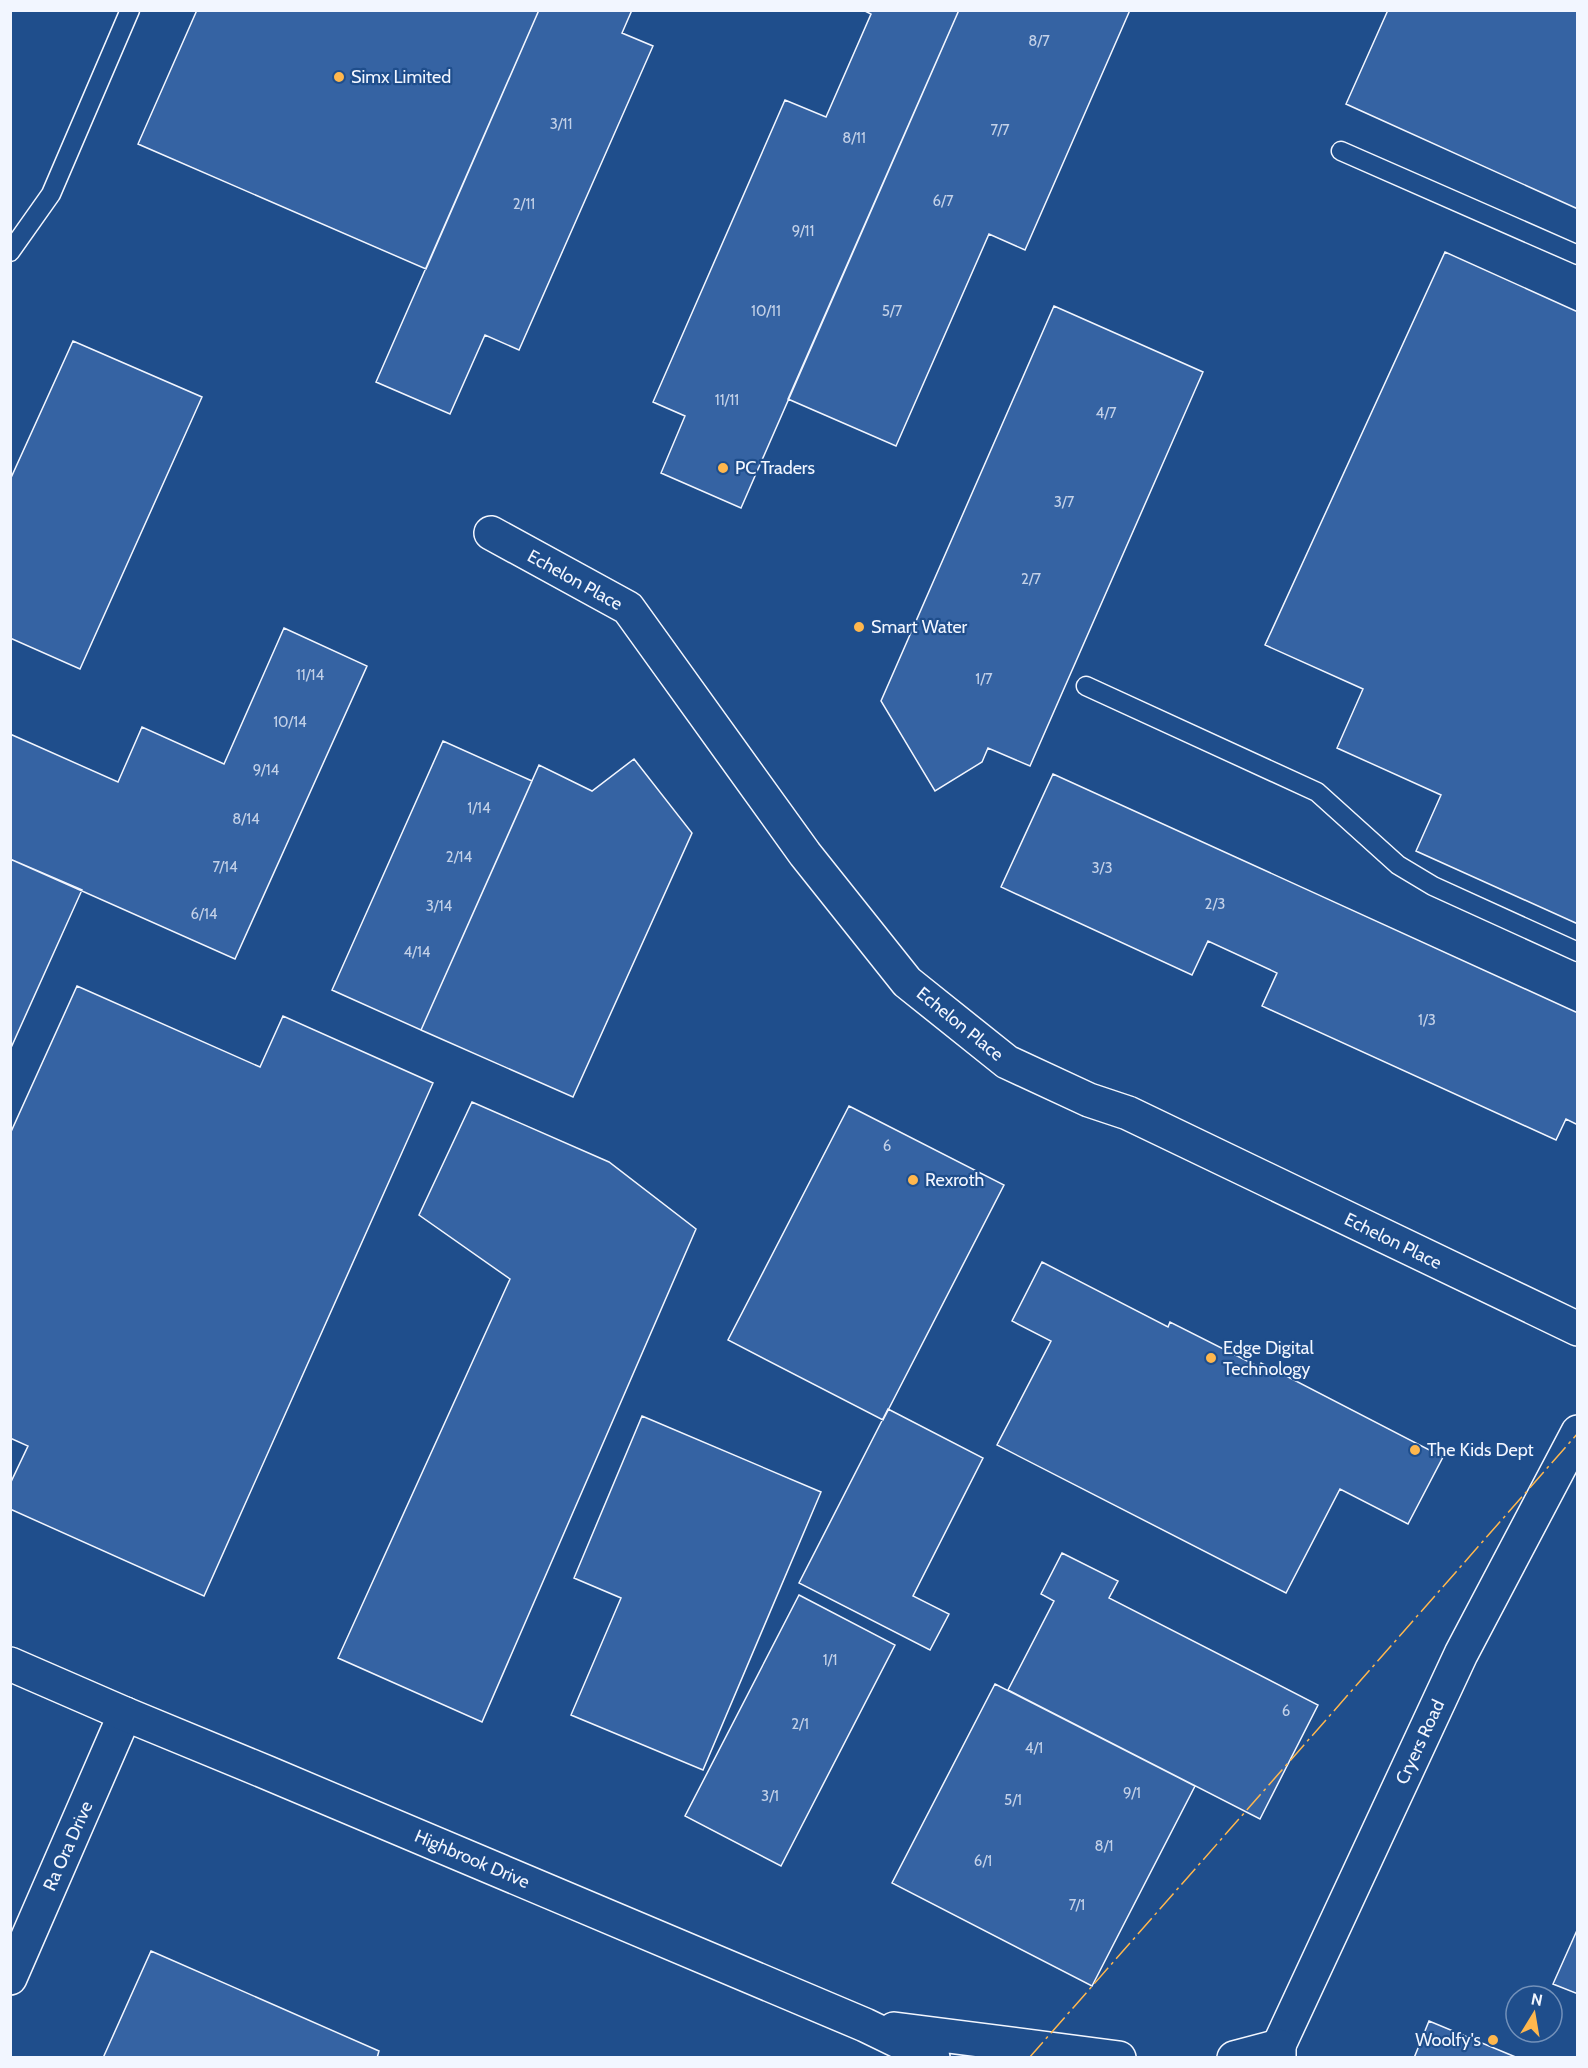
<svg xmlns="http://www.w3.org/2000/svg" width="1588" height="2068" viewBox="0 0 1588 2068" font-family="Cabin,sans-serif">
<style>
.building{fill:#3563a3;stroke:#f2f6ff;stroke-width:1.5}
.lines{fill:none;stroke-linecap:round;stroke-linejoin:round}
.service-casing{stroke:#f2f6ff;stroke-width:21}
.minor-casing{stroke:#f2f6ff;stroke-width:36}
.secondary-casing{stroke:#f2f6ff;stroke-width:36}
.primary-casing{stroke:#f2f6ff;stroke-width:36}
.service{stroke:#1f4e8c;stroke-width:18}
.minor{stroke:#1f4e8c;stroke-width:33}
.secondary{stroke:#1f4e8c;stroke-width:33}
.primary{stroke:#1f4e8c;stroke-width:33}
.power{stroke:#ffb74d;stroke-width:1.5;stroke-dasharray:21 4.5 3 4.5;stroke-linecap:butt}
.poi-dot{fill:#ffb74d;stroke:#1f4e8c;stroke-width:2}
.labels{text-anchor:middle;stroke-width:4.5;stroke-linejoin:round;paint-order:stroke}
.number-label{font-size:15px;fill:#c3d1e8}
.poi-label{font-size:18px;fill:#f2f6ff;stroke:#1f4e8c;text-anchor:start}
.street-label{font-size:18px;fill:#f2f6ff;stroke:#1f4e8c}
</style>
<rect width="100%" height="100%" fill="#1f4e8c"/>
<path class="building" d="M197 10H539L426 269 138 144Z
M539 10H632L622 33 653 46 519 350 485 335 450 414 376 382Z
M863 10H959L741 508 661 473 685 416 653 402 785 100 826 117 871 14Z
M959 10H1130L1025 250 989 234 896 446 788 399Z
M1388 10H1578V209L1346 104Z
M1445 252 1578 312V924L1416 851 1441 795 1337 748 1363 689 1265 645Z
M1054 306 1203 372 1030 766 988 748 982 762 935 791 881 701Z
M73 341 202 397 80 669 10 638V480Z
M284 628 367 666 235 959 10 859V734L118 782 142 727 224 764Z
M443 741 532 781 421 1030 332 990Z
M634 759 692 833 573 1097 421 1030 539 765 592 791Z
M1053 774 1578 1013V1125L1566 1119 1556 1140 1262 1006 1277 973 1208 941 1192 975 1001 887Z
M10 859 82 890 10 1050Z
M77 986 260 1067 283 1016 433 1083 204 1596 10 1509V1484L28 1446 10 1438V1134Z
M472 1102 609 1162 696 1229 482 1722 338 1658 510 1279 419 1215Z
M849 1106 1004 1185 883 1420 728 1340Z
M1042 1262 1168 1327 1170 1322 1259 1367 1261 1363 1443 1457 1408 1524 1340 1489 1286 1593 997 1445 1051 1341 1012 1321Z
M888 1409 983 1458 913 1596 949 1614 930 1650 799 1583Z
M642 1416 821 1492 703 1770 571 1715 621 1598 574 1578Z
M1062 1553 1118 1581 1109 1598 1318 1705 1260 1819 1008 1690 1054 1601 1041 1594Z
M799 1595 895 1645 781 1866 685 1816Z
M995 1684 1195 1786 1092 1986 892 1883Z
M1578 1928V1994L1553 1984Z
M151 1951 379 2051 377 2058H103Z
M1429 2021 1518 2058H1414Z"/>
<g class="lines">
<defs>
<path id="service" d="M1341 151 1578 255
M10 252 51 194 130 10
M1086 686 1317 792 1398 865 1433 886 1578 952"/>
<path id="minor" d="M491 533 628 608 805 854 907 982 1007 1062 1089 1100 1128 1113 1578 1329
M10 1978 125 1714"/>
<path id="secondary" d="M1273 2058 1461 1654 1578 1432"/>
<path id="primary" d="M10 1664 125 1714 268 1773 865 2025 933 2058
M894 2029 1119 2058
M1234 2058 1279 2046V2058"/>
</defs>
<use href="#service" class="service-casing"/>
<use href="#minor" class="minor-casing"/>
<use href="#secondary" class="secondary-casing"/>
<use href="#primary" class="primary-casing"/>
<use href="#service" class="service"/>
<use href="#minor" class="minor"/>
<use href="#secondary" class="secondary"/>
<use href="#primary" class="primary"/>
<path class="power" d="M1029 2058 1578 1433"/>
</g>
<g class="poi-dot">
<circle cx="339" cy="77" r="6"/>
<circle cx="723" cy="468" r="6"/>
<circle cx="859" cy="627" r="6"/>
<circle cx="913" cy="1180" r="6"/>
<circle cx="1211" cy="1358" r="6"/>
<circle cx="1415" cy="1450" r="6"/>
<circle cx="1493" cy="2040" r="6"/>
</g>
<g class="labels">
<g class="number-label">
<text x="1039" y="46">8/7</text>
<text x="561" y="129">3/11</text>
<text x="1000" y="135">7/7</text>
<text x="854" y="143">8/11</text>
<text x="943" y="206">6/7</text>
<text x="524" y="209">2/11</text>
<text x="803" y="236">9/11</text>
<text x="766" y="316">10/11</text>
<text x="892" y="316">5/7</text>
<text x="727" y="405">11/11</text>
<text x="1106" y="418">4/7</text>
<text x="1064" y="507">3/7</text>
<text x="1031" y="584">2/7</text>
<text x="310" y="680">11/14</text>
<text x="984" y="684">1/7</text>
<text x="290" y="727">10/14</text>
<text x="266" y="775">9/14</text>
<text x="479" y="813">1/14</text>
<text x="246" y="824">8/14</text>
<text x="459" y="862">2/14</text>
<text x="225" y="872">7/14</text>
<text x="1102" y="873">3/3</text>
<text x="1215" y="909">2/3</text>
<text x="439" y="911">3/14</text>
<text x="204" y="919">6/14</text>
<text x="417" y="957">4/14</text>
<text x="1427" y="1025">1/3</text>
<text x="887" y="1151">6</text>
<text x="830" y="1665">1/1</text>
<text x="1286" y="1716">6</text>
<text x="800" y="1729">2/1</text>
<text x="1034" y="1753">4/1</text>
<text x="1132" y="1798">9/1</text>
<text x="770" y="1801">3/1</text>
<text x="1013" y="1805">5/1</text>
<text x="1104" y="1851">8/1</text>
<text x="983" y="1866">6/1</text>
<text x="1077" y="1910">7/1</text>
</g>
<g class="poi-label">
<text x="351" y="83">Simx Limited</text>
<text x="735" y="474">PC Traders</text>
<text x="871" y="633">Smart Water</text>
<text x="925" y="1186">Rexroth</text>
<text x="1223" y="1354">Edge Digital<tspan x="1223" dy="21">Technology</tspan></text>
<text x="1427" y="1456">The Kids Dept</text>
<text x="1481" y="2046" text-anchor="end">Woolfy's</text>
</g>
<g class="street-label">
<text transform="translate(575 580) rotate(29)" y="6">Echelon Place</text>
<text transform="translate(960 1024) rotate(39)" y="6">Echelon Place</text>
<text transform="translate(1393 1241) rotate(26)" y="6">Echelon Place</text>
<text transform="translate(1420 1742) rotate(-65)" y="6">Cryers Road</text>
<text transform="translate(68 1846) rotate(-66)" y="6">Ra Ora Drive</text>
<text transform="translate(472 1859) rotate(23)" y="6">Highbrook Drive</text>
</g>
</g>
<rect width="1588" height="2068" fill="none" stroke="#f2f6ff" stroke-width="24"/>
<g transform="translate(1534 2014) rotate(11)"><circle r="28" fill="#1f4e8c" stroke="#7391ba" stroke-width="1.5"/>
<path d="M0-4.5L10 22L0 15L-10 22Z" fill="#ffb74d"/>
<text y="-9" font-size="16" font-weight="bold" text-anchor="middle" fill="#f2f6ff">N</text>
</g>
</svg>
